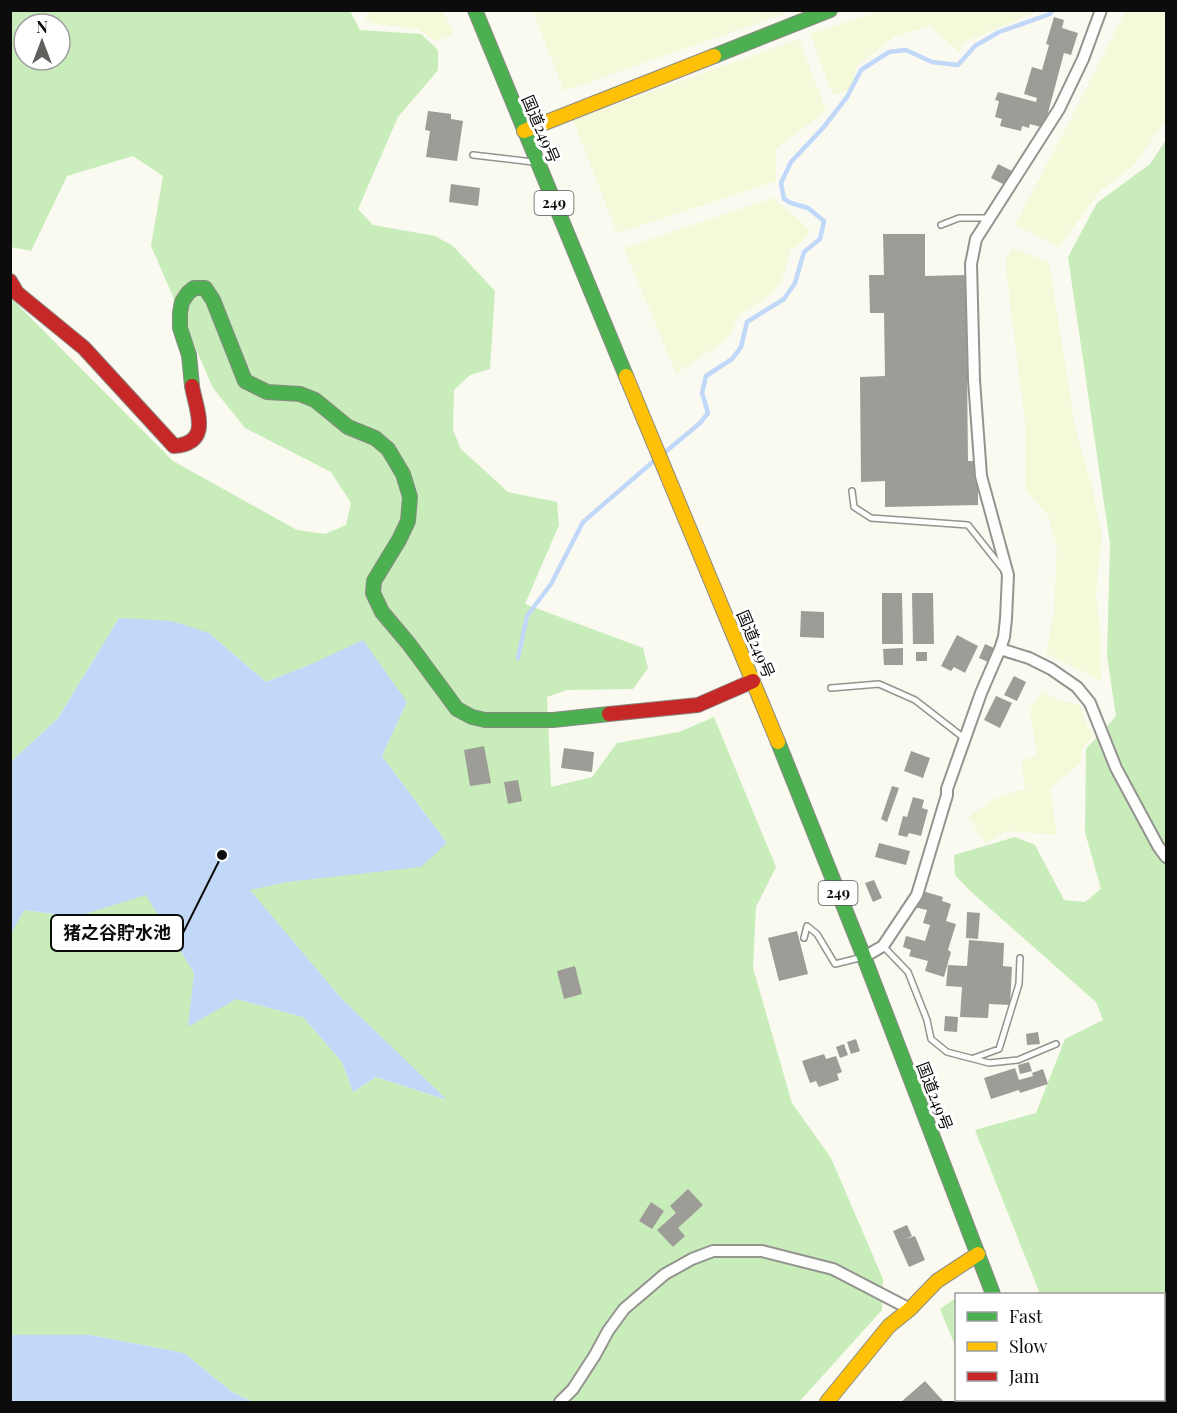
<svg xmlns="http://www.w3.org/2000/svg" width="1177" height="1413" viewBox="0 0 1177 1413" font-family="'Playfair Display','Noto Sans JP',serif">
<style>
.farmland{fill:#f4f9da}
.forest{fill:#c8ecba;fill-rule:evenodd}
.water{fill:#c2d8f9}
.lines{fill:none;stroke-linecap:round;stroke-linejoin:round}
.stream{stroke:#c2d8f9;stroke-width:4.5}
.building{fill:#9d9c96}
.lane-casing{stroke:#93938f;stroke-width:8}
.street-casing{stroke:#93938f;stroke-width:14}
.fast-casing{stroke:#8a8a85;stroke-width:16}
.slow-casing{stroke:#8a8a85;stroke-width:16}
.jam-casing{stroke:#8a8a85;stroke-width:16}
.lane{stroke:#fefefd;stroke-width:5}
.street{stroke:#fefefd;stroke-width:10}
.fast{stroke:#4caf50;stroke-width:14}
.slow{stroke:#ffc107;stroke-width:14}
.jam{stroke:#c62828;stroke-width:14}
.labels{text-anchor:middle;stroke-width:6;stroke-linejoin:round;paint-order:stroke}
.shield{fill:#fff;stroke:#555;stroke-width:1.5}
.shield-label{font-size:15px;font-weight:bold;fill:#0c0c0c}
.street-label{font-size:16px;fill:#0c0c0c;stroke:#fff}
.leader{fill:none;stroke:#0c0c0c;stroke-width:2}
.callout-dot{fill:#0c0c0c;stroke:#fff;stroke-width:2}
.callout{fill:#fff;stroke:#0c0c0c;stroke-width:2}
.callout-label{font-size:18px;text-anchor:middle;font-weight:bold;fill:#0c0c0c}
</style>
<rect width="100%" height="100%" fill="#fafaf0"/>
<path class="farmland" d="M369 11H443L454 34 434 41 419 29 377 24 365 19Z
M533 11H792L564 91Z
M880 11V10L1038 11 964 42 959 52 930 26 893 37 857 66 851 89 833 95 810 34Z
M1125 11H1166V120L1134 165 1100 191 1059 247 1015 225 1064 132 1121 20Z
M799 39 826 111 776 149V181L617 233 573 120Z
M773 198 810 230 802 242 790 250 786 268 781 281 773 292 751 308 740 313 729 337 720 344 676 373 624 248Z
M1012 248 1049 262 1075 427 1093 491 1102 535 1096 595 1100 629 1101 681 1046 653 1054 612 1057 546 1048 515 1026 491V431L1005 260Z
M1041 692 1059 700 1080 705 1086 725 1095 734 1082 749 1081 763 1050 788 1057 835 1007 831 986 843 968 817 991 801 1016 791 1025 790 1022 761 1037 755 1030 710Z"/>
<path class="forest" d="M11 11H350L360 30 421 34 438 50V70L398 117 358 209 373 225 435 236 453 246 495 291 490 369 470 375 454 390 453 430 461 449 508 492 557 502 559 525 525 604 643 648 648 668 633 689 567 690 547 697 551 787 592 777 617 743 679 732 714 717 776 867 756 907 753 968 792 1103 831 1158 883 1279 882 1310 799 1402H253L232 1392 184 1353 91 1335H11L10 934 24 910 75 917 146 894 194 973 236 999 303 1017 342 1062 353 1092 376 1077 446 1100 341 998 249 890 287 882 447 843 382 756 407 702 309 665 266 682 209 633 119 618 58 718 11 762V298L173 461 297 530 325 534 346 525 351 503 331 472 245 428 213 388 151 246 163 176 133 156 67 176 31 251 11 247ZM24 24H60V60H24Z
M1166 140V1402H1136L1141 1400H1164V1294H1040L975 1130 1036 1113 1065 1039 1103 1020 1096 1002 969 890 955 875 954 855 1015 837 1035 845 1064 900 1085 902 1101 889 1085 832 1086 749 1116 716 1107 656 1110 544 1068 257 1097 203 1150 164Z
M956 1298V1348L940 1309Z"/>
<path class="water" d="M119 618 172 621 209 633 266 682 309 665 363 640 407 702 382 756 447 843 421 867 287 882 250 890 341 998 447 1100 376 1077 353 1092 342 1062 303 1017 236 999 188 1027 194 973 146 895 75 917 24 910 11 934V762L58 718Z
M11 1335H91L184 1353 232 1392 253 1402H11Z"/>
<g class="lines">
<path class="stream" d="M663 454 700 423 708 413 702 393 706 376 732 359 741 347 747 322 784 299 795 283 804 252 820 239 824 221 808 208 791 203 784 199 781 183 791 162 823 128 847 97 861 70 889 52 906 50 932 62 958 65 975 46 999 32 1050 14 1053 10
M518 658 527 616 551 584 583 522 656 459"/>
</g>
<path class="building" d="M1054 17 1064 20 1062 28 1078 33 1071 55 1064 53 1044 128 1030 124 1029 128 1022 126 1021 131 1000 126 1002 119 995 117 999 101 995 100 998 92 1036 102 1037 98 1024 94 1032 67 1042 70 1049 45 1046 44Z
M428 111 451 114V119L463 121 457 161 426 157 430 131 425 130Z
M998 164 1012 171 1005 185 991 178Z
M451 184 480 188 478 206 449 202Z
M883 234H925V276L966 275 968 461H978V505L885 507V481L861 482 860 377 885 376 884 313H870L869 275H884Z
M882 593H902L903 644H882Z
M912 593H933L934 644H913Z
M801 611 824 612V638L800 637Z
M957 635 978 646 965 673 954 667 951 671 941 666Z
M985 644 994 648 988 662 979 658Z
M903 648V665H884L883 649Z
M916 652H927V661H916Z
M1014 676 1026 682 1017 701 1004 695Z
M996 696 1012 703 1000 728 984 720Z
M484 746 491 783 470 786 464 750Z
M564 748 594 752 592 772 561 768Z
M911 751 930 758 923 778 904 771Z
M518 780 522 801 508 804 504 782Z
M892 786 899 788 887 822 881 819Z
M913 797 924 800 922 808 928 810 921 836 909 833 907 837 898 835 903 816 907 817Z
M879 843 910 851 906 865 875 857Z
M874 880 882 898 873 902 865 883Z
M919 890 943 897 942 901 951 904 946 921 956 924 948 950 951 952 944 977 925 971 928 961 909 956 911 950 903 947 906 936 925 941 930 925 923 923 927 910 914 907Z
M967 912 980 913 978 939 966 938Z
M797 931 808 974 779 981 768 938Z
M969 940 1004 943 1003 966 1012 967 1010 1005 989 1004 988 1018 960 1017 962 987 946 986 948 965 967 966Z
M575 966 582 994 564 999 557 971Z
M945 1016 958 1017 957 1032 944 1031Z
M1038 1032 1040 1044 1027 1045 1026 1034Z
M856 1039 860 1051 851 1054 847 1042Z
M844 1044 848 1055 840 1058 836 1047Z
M824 1054 826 1059 836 1056 842 1072 837 1074 839 1080 819 1087 816 1081 810 1083 802 1061Z
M1029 1062 1032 1071 1020 1074 1018 1065Z
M1015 1068 1019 1080 1033 1076 1032 1073 1043 1069 1048 1084 1020 1093 1019 1090 991 1099 984 1078Z
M688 1189 703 1205 678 1228 685 1236 673 1247 657 1230 676 1213 670 1206Z
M651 1202 664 1211 652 1229 639 1221Z
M907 1225 912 1236 906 1239 915 1236 925 1260 909 1267 893 1231Z
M925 1381 944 1402H901Z"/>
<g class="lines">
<defs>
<path id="lane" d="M473 155 533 162
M941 225 959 218H988
M852 491 854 507 871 518 968 525 1003 569
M831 688 879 684 915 700 964 738
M804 938 807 926 817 934 835 964 859 958
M883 946 908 972 927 1020 931 1039 947 1052 989 1063 1018 1060 1056 1044
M974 1058 999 1049 1019 984 1020 958"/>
<path id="street" d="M1000 649 1029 658 1051 669 1077 687 1090 703 1116 768 1158 846 1166 857
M864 957 883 946 917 895 947 795V789L981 693 1000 649 1004 637 1006 619 1008 575 981 476 974 380 971 264 976 239 1059 109 1083 59 1101 10
M560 1402 573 1389 595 1355 608 1331 624 1309 665 1274 692 1259 713 1251H762L833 1269 910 1309"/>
<path id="fast" d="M475 10 626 376
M714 56 830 10
M192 386 189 355 180 328V313L182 302 188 293 194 288H205L213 300 245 381 267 392 300 394 315 400 348 427 375 438 388 449 403 474 410 497 408 521 399 540 374 581 373 593 382 612 409 644 457 709 472 717 485 720H553L609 714
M778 742 864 957 993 1294
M1029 1400 1030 1402"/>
<path id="slow" d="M524 131 714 56
M626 376 778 742
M827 1402 889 1326 910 1309 937 1281 978 1254"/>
<path id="jam" d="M10 281 17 293 84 348 174 446C213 443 196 410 192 386
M609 714 698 705 753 681"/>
</defs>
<use href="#lane" class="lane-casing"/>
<use href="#street" class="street-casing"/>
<use href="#fast" class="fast-casing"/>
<use href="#slow" class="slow-casing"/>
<use href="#jam" class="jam-casing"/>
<use href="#lane" class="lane"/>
<use href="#street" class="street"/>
<use href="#fast" class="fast"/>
<use href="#slow" class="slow"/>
<use href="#jam" class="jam"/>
</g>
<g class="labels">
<g class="shield">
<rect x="534.5" y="191" width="39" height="24" rx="4.5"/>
<rect x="818.5" y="881" width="39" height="24" rx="4.5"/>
</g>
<g class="shield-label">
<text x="554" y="208">249</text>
<text x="838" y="898">249</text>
</g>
<g class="street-label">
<text transform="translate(541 129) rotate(67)" y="6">国道249号</text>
<text transform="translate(756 644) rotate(67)" y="6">国道249号</text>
<text transform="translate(935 1096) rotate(69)" y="6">国道249号</text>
</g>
</g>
<path class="leader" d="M222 855L183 933"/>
<circle class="callout-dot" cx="222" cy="855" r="6"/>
<rect class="callout" x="51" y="915" width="132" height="36" rx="6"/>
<g class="callout-label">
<text x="117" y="939">猪之谷貯水池</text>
</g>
<rect width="1177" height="1413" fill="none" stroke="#0c0c0c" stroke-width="24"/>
<rect x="955" y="1293" width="210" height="108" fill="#ffffff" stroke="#9e9e9e" stroke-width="1.5"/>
<rect x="967" y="1312" width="30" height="9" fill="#4caf50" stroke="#9e9e9e" stroke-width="1.5"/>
<text x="1009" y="1323" font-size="18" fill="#0c0c0c">Fast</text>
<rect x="967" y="1342" width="30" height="9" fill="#ffc107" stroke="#9e9e9e" stroke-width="1.5"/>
<text x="1009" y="1353" font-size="18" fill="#0c0c0c">Slow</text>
<rect x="967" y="1372" width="30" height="9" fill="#c62828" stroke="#9e9e9e" stroke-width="1.5"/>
<text x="1009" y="1383" font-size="18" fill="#0c0c0c">Jam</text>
<g transform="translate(42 42)"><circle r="28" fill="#ffffff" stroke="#9e9e9e" stroke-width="1.5"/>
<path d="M0-4.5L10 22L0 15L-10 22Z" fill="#5f5f5c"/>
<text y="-9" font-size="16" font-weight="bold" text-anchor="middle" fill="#0c0c0c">N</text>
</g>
</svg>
